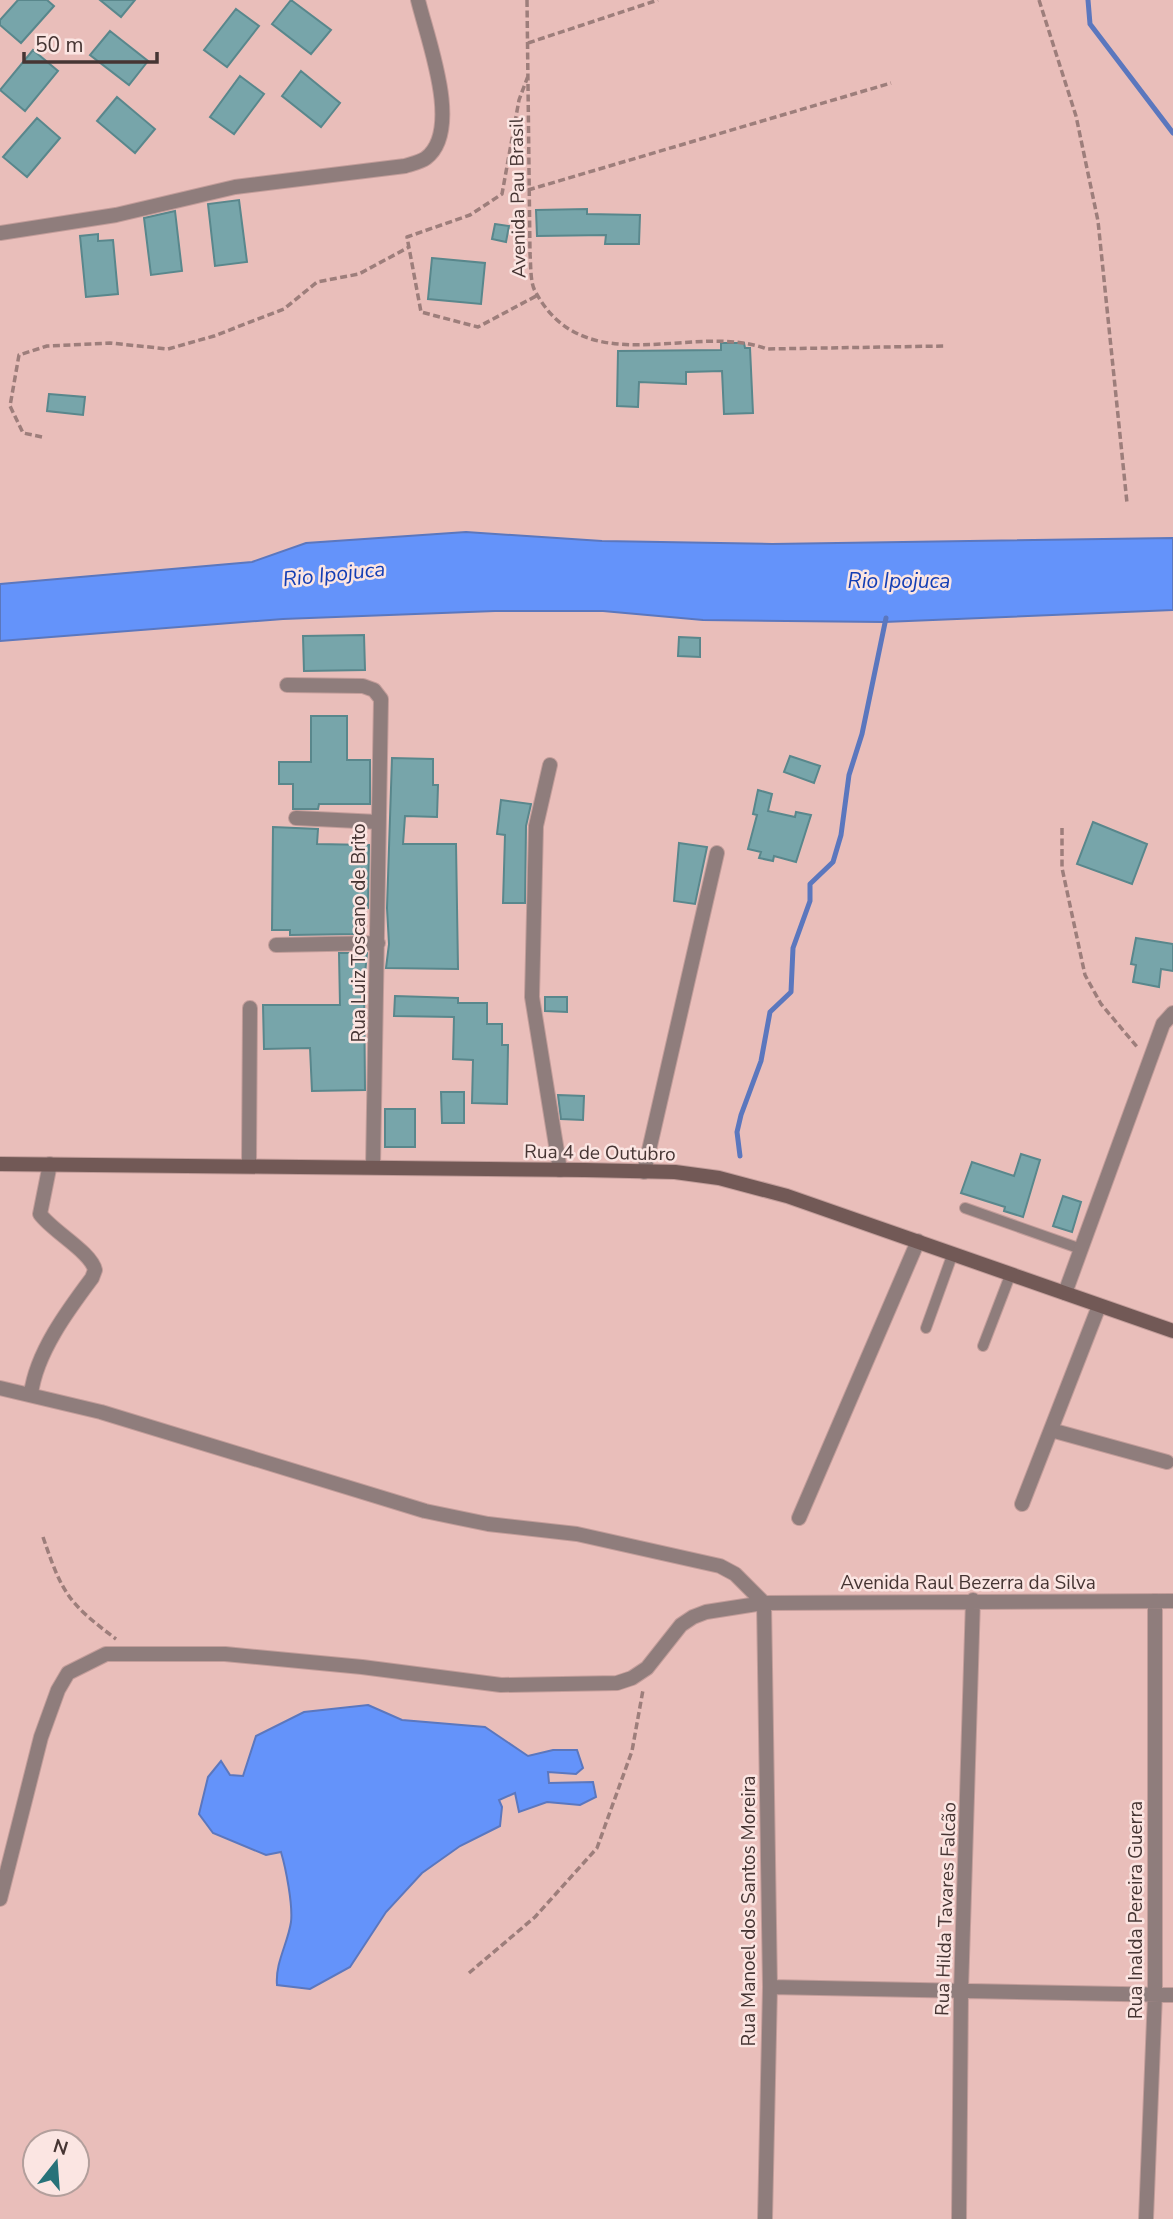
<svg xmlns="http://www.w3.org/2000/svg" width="1173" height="2219" viewBox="0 0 1173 2219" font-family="'Nunito Sans',sans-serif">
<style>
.water{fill:#6493fa;stroke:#5b77be;stroke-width:2}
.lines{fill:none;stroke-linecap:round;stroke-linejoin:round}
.stream{stroke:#5b77be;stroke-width:5}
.building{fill:#77a5aa;stroke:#59878c;stroke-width:2}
.lane-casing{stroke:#c29d9a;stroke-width:12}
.street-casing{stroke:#c29d9a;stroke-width:16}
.secondary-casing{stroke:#c29d9a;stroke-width:16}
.path{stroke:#9d7e7b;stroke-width:3.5;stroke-dasharray:7 3.5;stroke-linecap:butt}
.lane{stroke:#8f7d7c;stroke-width:10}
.street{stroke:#8f7d7c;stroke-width:14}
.secondary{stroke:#725956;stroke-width:14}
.labels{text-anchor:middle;stroke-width:5;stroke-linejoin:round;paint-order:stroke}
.street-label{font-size:19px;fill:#463533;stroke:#fbe5e2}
.water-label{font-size:21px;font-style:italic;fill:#143eb4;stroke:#fbe5e2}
</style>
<rect width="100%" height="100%" fill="#e9beba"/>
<path class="water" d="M466 532 602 541 772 544 1173 538V610L884 622 703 620 603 611H495L283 619 0 641V584L252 562 306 543Z
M368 1705 402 1720 485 1727 528 1756 553 1750H577L583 1768 576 1774 548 1772 549 1783 593 1782 596 1797 580 1805 547 1802 519 1812 515 1793 499 1800 502 1807 500 1826 460 1846 422 1873 386 1912 350 1967 310 1989 277 1985C275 1963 288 1943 291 1922 293 1905 286 1869 281 1852L266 1855 213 1833 199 1814 208 1777 221 1761 230 1775 243 1776 256 1736 304 1712Z"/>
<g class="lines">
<path class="stream" d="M1088 0 1090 24 1173 133
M740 1156 737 1132 741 1115 761 1061 770 1012 791 992 793 948 810 901V884L833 862 841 835 849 775 862 734 886 618"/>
</g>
<path class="building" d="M18 0H47L54 6 21 43 0 25V20Z
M100 0H135L121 17Z
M291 0 331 30 311 54 272 24Z
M236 9 259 26 227 67 204 50Z
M110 31 148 61 129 85 90 55Z
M33 50 58 71 25 111 0 90Z
M301 71 340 103 321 127 282 96Z
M240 76 264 94 234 134 210 117Z
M117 97 155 129 135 153 97 121Z
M37 118 60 138 27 177 3 157Z
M239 200 247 262 215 266 208 204Z
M587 209V214L640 215 639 244H605L606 235 537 236 536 210Z
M175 211 182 271 151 275 144 218Z
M495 224 509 226 506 242 492 239Z
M98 234V241L113 240 118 294 86 297 80 236Z
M432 258 485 263 481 304 428 299Z
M721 343H744L745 348H750L753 413 724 414 722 371 686 372V384L639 382 638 407 617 406 618 351 721 350Z
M49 394 85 397 83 415 47 411Z
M364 635 365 670 304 671 303 636Z
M679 637 700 638V657L678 656Z
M311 716H347V760H370V804H319L318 809H293V784H279V762H311Z
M790 756 820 766 814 783 784 772Z
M392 758 433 759V785H438L437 817 405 816 403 844H456L458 969 386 968 389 944 387 908Z
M758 790 772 794 768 811 795 817 796 812 811 815 796 862 774 856 773 861 759 858 761 852 748 849 757 815 753 814Z
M501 800 531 804 526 826 525 903H503L505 835 497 834Z
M1093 822 1147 844 1132 884 1077 864Z
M273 827 318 829 317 844 369 845 368 908 357 907 356 934 290 935V930H272Z
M679 843 707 847 695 904 674 901Z
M1136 938 1173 944V971L1161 969 1159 987 1133 982 1136 965 1131 964Z
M339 953H367L364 984 365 1090 312 1091 310 1048 264 1049 263 1005H340Z
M395 996 458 998V1003H487V1024H502V1045H508L507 1104 472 1103 473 1060 453 1059 454 1017 394 1016Z
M545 997H567V1012L545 1011Z
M441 1092H464V1123H442Z
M558 1095 584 1096 583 1120 561 1119Z
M385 1109H415V1147H385Z
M1021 1154 1040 1160 1023 1217 1004 1211 1005 1207 961 1193 972 1162 1014 1176Z
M1063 1196 1081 1202 1072 1232 1053 1226Z"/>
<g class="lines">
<defs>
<path id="lane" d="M965 1208 1081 1249
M926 1328 953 1253
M983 1346 1011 1273"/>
<path id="street" d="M0 233 116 215 235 187 405 166C411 164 421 162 426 158 463 130 427 38 418 0
M287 685 363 686 374 690 381 699 373 1167
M550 765 536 826 532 997 560 1170
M296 818 378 822
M276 945 378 943
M249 1165 250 1008
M644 1172 717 853
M1065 1293 1163 1024 1173 1013
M0 1388 101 1412 425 1511 488 1524 577 1534 720 1566 735 1574 764 1603
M31 1394C36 1353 68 1310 92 1278L95 1270C91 1252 52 1231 40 1214L50 1164
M1051 1430 1167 1462
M1022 1504 1099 1306
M799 1518 918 1241
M764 1603 770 1987 765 2219
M0 1899 41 1737 58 1690 68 1673 106 1654H225L362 1667 501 1685 617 1683 632 1678 647 1668 681 1625 693 1617 706 1612 764 1603 1173 1601
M770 1987 1173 1995
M959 2219 961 1991 973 1600
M1146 2219 1155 1994V1601"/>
<path id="secondary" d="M0 1164 585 1170 675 1172 719 1178 787 1196 1173 1331"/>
</defs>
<use href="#lane" class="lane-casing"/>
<use href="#street" class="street-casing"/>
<use href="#secondary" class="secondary-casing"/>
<path class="path" d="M527 0 530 254C531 265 530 282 535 291 585 385 694 321 767 349L944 346
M1039 0 1076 116 1098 221 1127 503
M528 43 658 0
M528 76 519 100 502 194 470 215 407 237 421 312 478 327 538 295
M528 190 891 83
M42 437 23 433 10 406 19 355 47 346 110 343 168 349 214 336 284 309 317 282 359 274 409 247
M1062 828V868L1085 975 1101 1004 1138 1048
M43 1537C62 1593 68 1603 116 1639
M469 1973 535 1917 597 1848 632 1751 643 1690"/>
<use href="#lane" class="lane"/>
<use href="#street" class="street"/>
<use href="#secondary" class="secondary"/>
</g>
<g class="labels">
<g class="street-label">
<text transform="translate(517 198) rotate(-91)" y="7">Avenida Pau Brasil</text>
<text transform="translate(358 933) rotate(-90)" y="7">Rua Luiz Toscano de Brito</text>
<text transform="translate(600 1152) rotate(1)" y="7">Rua 4 de Outubro</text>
<text x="968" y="1589">Avenida Raul Bezerra da Silva</text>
<text transform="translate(945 1909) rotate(-88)" y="7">Rua Hilda Tavares Falcão</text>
<text transform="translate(1135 1910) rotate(-90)" y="7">Rua Inalda Pereira Guerra</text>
<text transform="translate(748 1911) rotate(-90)" y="7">Rua Manoel dos Santos Moreira</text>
</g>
<g class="water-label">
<text transform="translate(334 574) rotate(-6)" y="7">Rio Ipojuca</text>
<text x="899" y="588">Rio Ipojuca</text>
</g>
</g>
<g transform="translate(56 2163) rotate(17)"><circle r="33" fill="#fbe5e2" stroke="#b39f9c" stroke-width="2"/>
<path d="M0-5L12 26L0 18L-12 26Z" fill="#287279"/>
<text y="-10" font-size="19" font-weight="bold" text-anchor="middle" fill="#463533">N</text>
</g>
<path d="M24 52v10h133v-10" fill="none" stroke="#463533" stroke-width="3.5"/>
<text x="35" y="52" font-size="21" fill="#463533" stroke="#fbe5e2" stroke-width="5" paint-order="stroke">50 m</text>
</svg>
